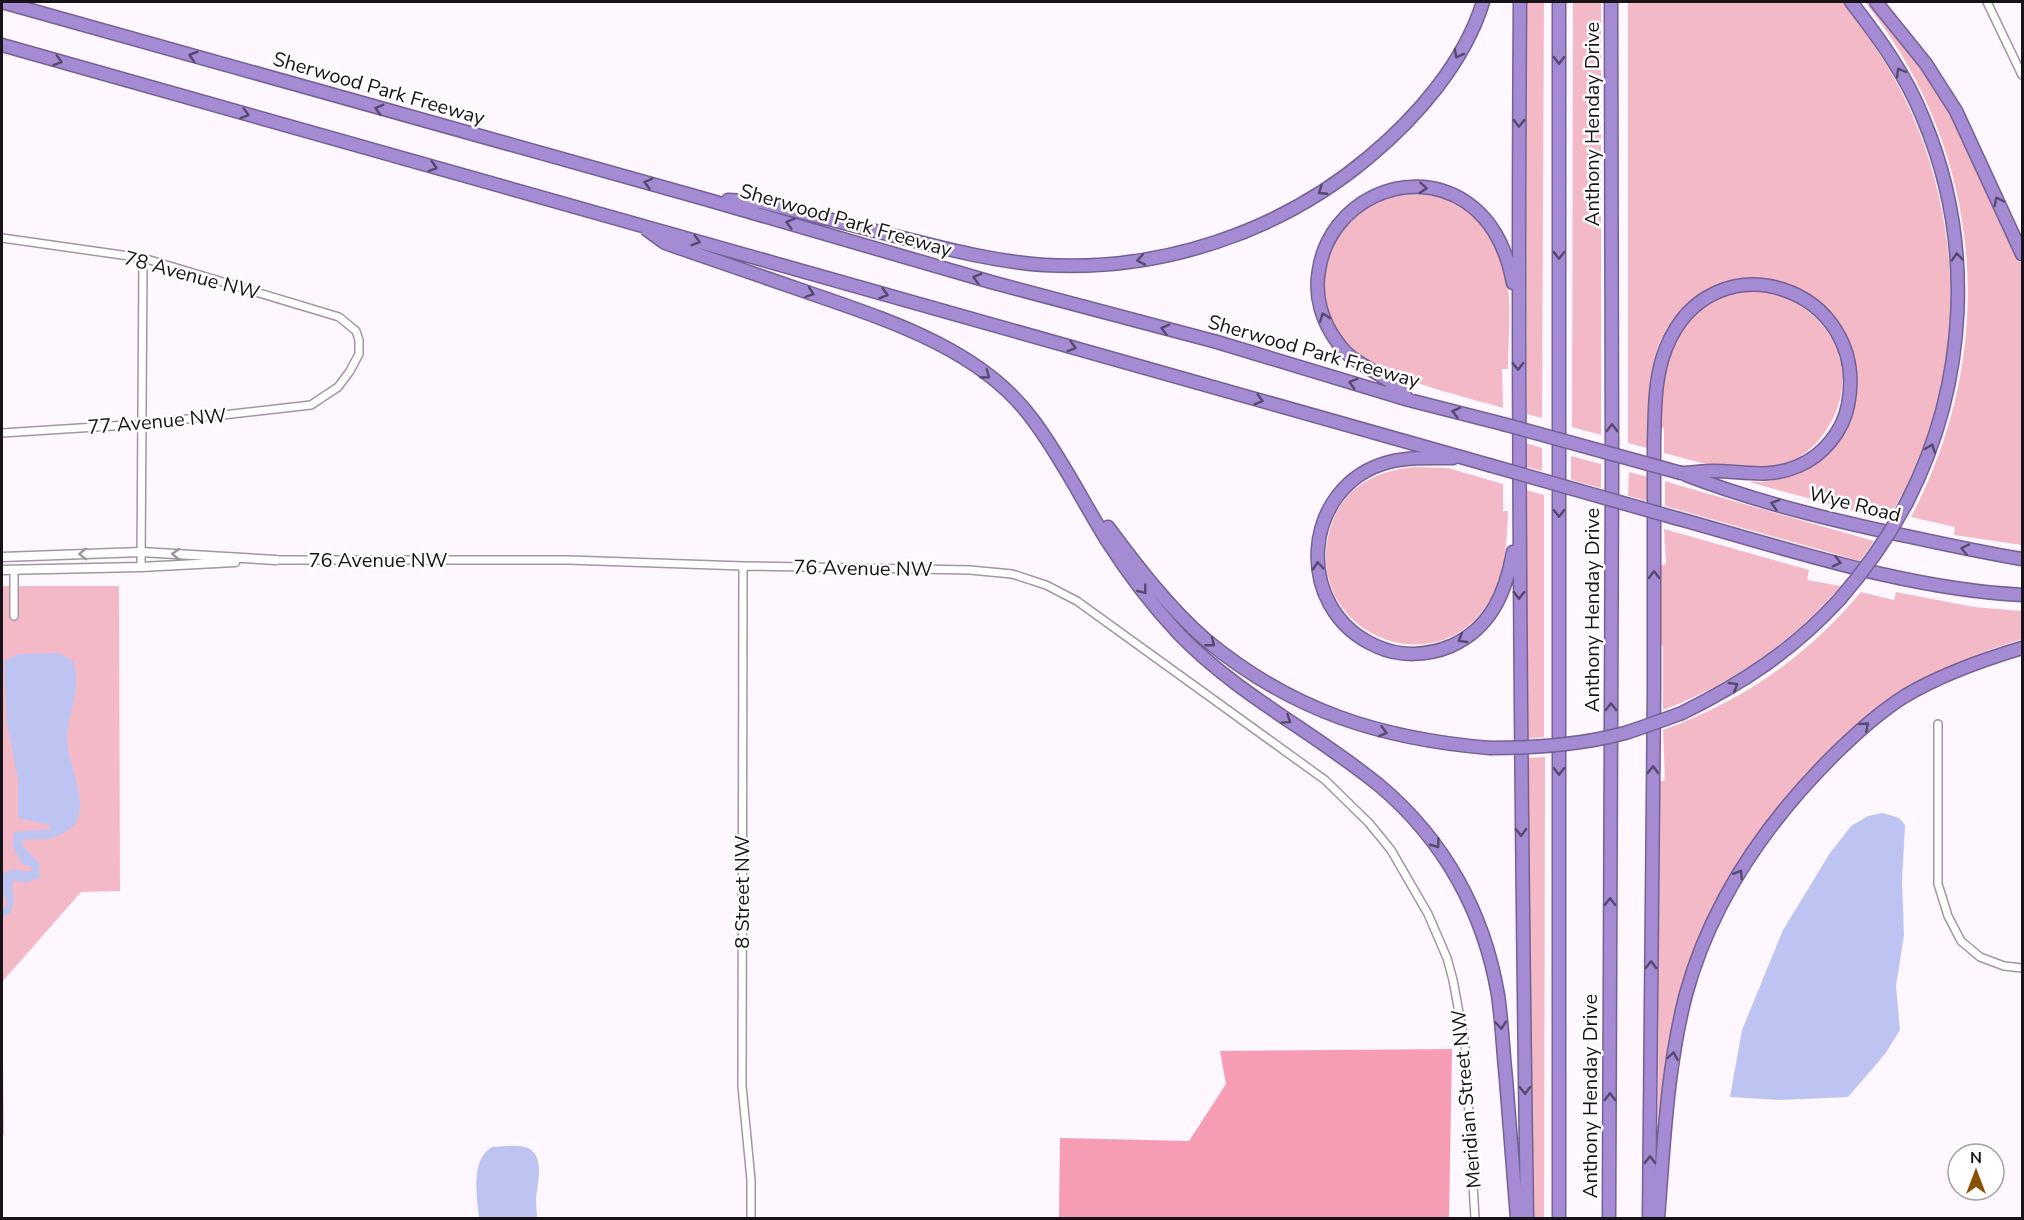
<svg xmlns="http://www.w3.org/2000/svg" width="2024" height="1220" viewBox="0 0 2024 1220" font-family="'Nunito Sans',sans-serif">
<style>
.green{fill:#f4b9c7}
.forest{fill:#f69db4}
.water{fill:#bdc4f2}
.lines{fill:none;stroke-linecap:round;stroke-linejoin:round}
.minor-casing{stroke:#a395a5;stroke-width:10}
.tertiary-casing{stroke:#a395a5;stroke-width:11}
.motorway-casing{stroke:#746193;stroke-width:15}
.minor{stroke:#fff;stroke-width:7}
.tertiary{stroke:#fff;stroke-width:8}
.motorway{stroke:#a58bd4;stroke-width:12}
.motorway-bridge-casing{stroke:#746193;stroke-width:15;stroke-linecap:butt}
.motorway-bridge{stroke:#a58bd4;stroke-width:12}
.oneway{stroke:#57496d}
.oneway2{stroke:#979598}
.labels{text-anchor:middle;stroke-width:5;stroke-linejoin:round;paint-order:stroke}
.street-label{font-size:20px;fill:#181319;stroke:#fff}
</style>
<rect width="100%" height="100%" fill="#fef7ff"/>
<path class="green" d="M1526 2H1544L1542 418 1527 414Z
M1573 2H1601V435L1572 427Z
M1628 2H1843C1864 30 1884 58 1900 89 1960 206 1968 348 1916 469 1909 485 1899 498 1892 513L1868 507 1866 514 1749 482C1752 481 1757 482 1761 482 1774 481 1790 477 1801 471 1818 463 1826 445 1837 431 1841 424 1849 416 1852 408 1856 395 1856 380 1854 367 1846 291 1762 256 1699 295 1681 307 1667 324 1659 344 1647 378 1648 413 1647 448L1628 443Z
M1865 2H1870L1900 36 1936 88 1976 164 2022 266V545L1954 535 1955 527 1911 517C2000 348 1984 152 1865 2Z
M1400 193C1460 191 1496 222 1507 281 1512 308 1508 340 1508 369H1502L1503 408C1427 385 1299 366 1328 256 1335 232 1356 210 1378 200 1385 197 1393 196 1400 193Z
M1747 291C1756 291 1766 291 1775 293 1788 297 1800 305 1810 313 1851 348 1852 400 1819 440 1807 454 1788 466 1768 468 1733 473 1698 462 1664 453V428L1658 427 1665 361 1680 331 1697 311 1721 297Z
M1525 443 1542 448V471L1526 467Z
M1571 456 1601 464V488L1571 480Z
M1414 467 1448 468 1503 484V511H1508C1507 538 1506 567 1494 592 1444 697 1289 630 1334 518 1347 485 1380 470 1414 467Z
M1629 472 1648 477 1647 501 1628 496Z
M1665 481 1681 486 1874 541 1860 561 1665 506Z
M1526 490 1544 495V737L1525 739Z
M1664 529 1809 570 1807 580 1841 586C1793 641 1731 685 1663 710V646L1657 644 1658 566 1666 564Z
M2 586H119L120 891 81 892 2 982 4 1135H2Z
M1861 592 1894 600 1896 592 1974 607 2022 611V639L1989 650 1945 670 1854 730 1800 780 1760 829 1722 890 1697 948 1658 1146 1659 782 1665 780 1663 730C1745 700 1805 658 1861 592Z
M1545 757 1544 1218H1533L1526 758Z"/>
<path class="forest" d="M1452 1049 1449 1218H1059L1060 1138 1189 1141 1226 1084 1220 1051Z"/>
<path class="water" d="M59 653 73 661C82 690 70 706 67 734 64 766 105 821 55 837 45 841 33 838 22 840V845L39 863 40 877 27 883 16 881 12 882 14 901 11 912 2 918V910L8 903 2 892V873L14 869 28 872 32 870 30 866 22 864 12 845 14 832 50 829V825L18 818V779L7 724 4 662 18 654Z
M1883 813 1899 818 1905 825 1902 881 1904 935 1896 986 1900 1030 1885 1054 1848 1097 1780 1100 1730 1097 1742 1030 1783 930 1830 853 1851 826 1868 816Z
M492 1147C502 1147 521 1143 530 1149 545 1159 537 1185 536 1199 536 1205 537 1212 537 1218H479C477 1196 470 1160 492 1147Z"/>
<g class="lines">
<defs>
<path id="minor" d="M1987 2 2022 75
M2 238 143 258 339 317 356 331 359 340V354L350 371 338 387 311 405 143 424 2 433
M276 560H569L743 566 970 570 1012 574 1046 585 1077 601 1325 780 1369 823 1391 850 1428 914 1447 958 1453 980 1465 1045 1475 1218
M743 566 742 1086 751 1180V1218
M141 567 143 258
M14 570V616
M1938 724V884L1948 916 1961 941 1980 957 2004 966 2022 968"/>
<path id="tertiary" d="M2 557 141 552 276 560
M2 570 141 567 235 562"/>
<path id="motorway" d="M2 2 705 199 991 282 1217 342 1409 400 1503 424
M1520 2C1517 407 1521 813 1527 1218
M1851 2C1879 38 1906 75 1923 118 1975 241 1968 383 1907 502
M1876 2 1926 64 1956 111 2022 254
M2 45 1489 465
M728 200 761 202C811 215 861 227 911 240 955 251 999 262 1044 265 1161 272 1280 232 1369 157 1417 117 1464 63 1483 2
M647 230 665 243C711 259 758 275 804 291 884 319 981 348 1033 420 1061 457 1082 500 1106 539 1127 572 1152 605 1179 634 1238 695 1314 732 1380 786 1444 840 1484 912 1498 995 1502 1022 1503 1051 1506 1079 1510 1125 1513 1172 1517 1218
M1406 397C1400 392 1395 386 1389 381 1371 368 1351 362 1338 343 1322 322 1314 296 1319 270 1329 203 1407 163 1466 202 1494 221 1507 251 1513 283
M1453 458C1432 458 1410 457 1389 462 1301 485 1292 609 1376 646 1399 657 1427 656 1451 646 1491 628 1506 592 1513 552
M1686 475C1759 503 1835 521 1911 537 1948 545 1985 553 2022 559
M1679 519C1792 550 1905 589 2022 595
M1108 527C1137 566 1169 608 1206 640 1292 711 1381 739 1490 748
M1682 713C1743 683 1793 650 1839 600
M1559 1218V2
M1609 1218 1612 472 1611 2
M1649 1218 1654 689V442C1655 411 1654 378 1666 348 1712 234 1871 287 1848 405 1843 431 1823 456 1798 466 1769 479 1743 471 1713 471 1702 471 1692 473 1681 473
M1658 1218C1664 1143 1667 1067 1686 994 1711 903 1766 823 1832 757 1855 734 1878 713 1905 696 1942 674 1982 660 2022 648"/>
</defs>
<use href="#minor" class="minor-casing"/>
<use href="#tertiary" class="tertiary-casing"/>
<use href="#motorway" class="motorway-casing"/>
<use href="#minor" class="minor"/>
<use href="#tertiary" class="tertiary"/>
<use href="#motorway" class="motorway"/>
<defs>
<path id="motorway-bridge" d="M1503 424 1681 473
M1489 465 1679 519
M1839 600C1866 569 1888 538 1907 502
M1490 748C1536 748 1581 745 1625 733 1644 727 1663 720 1682 713"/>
</defs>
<use href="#motorway-bridge" class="motorway-bridge-casing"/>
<use href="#motorway-bridge" class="motorway-bridge"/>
</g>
<defs><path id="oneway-chevron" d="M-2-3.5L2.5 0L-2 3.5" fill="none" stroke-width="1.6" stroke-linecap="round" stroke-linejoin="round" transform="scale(1.5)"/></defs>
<g class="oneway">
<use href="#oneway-chevron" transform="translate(1458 54) rotate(119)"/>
<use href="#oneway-chevron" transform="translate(193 56) rotate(-164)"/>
<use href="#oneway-chevron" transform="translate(1559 60) rotate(90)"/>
<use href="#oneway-chevron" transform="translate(58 61) rotate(16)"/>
<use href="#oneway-chevron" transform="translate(1900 72) rotate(-121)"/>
<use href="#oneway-chevron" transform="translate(379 109) rotate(-164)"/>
<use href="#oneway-chevron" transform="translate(245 114) rotate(16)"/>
<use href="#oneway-chevron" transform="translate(1519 123) rotate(90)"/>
<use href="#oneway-chevron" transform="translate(433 167) rotate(16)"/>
<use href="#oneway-chevron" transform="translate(648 183) rotate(-165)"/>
<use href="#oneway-chevron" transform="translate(1423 188) rotate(5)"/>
<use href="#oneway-chevron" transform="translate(1322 191) rotate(147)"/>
<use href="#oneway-chevron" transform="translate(1998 201) rotate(-115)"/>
<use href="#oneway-chevron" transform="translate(790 223) rotate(-164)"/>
<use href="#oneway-chevron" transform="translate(696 241) rotate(16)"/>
<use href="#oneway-chevron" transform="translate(1559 255) rotate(90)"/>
<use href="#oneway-chevron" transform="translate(1957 257) rotate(-95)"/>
<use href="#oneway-chevron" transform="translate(1141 260) rotate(170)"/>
<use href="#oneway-chevron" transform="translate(977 278) rotate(-164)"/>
<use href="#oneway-chevron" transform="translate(810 293) rotate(19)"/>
<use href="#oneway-chevron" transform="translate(884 294) rotate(16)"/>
<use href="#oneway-chevron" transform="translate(1324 317) rotate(-111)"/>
<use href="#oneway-chevron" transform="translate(1165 329) rotate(-165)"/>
<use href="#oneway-chevron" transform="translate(1072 347) rotate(16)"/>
<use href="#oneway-chevron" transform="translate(1518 366) rotate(90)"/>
<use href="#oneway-chevron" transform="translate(986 375) rotate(36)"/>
<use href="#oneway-chevron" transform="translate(1353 383) rotate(-163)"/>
<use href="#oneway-chevron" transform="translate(1259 400) rotate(16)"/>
<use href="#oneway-chevron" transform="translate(1456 412) rotate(-165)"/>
<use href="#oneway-chevron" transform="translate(1612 428) rotate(-90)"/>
<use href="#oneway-chevron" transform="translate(1931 448) rotate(-69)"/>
<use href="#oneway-chevron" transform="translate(1775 504) rotate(-163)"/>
<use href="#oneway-chevron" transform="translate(1559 513) rotate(90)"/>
<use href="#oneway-chevron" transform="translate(1965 549) rotate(-168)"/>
<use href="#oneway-chevron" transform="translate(1837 562) rotate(15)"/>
<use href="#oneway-chevron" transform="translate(1318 566) rotate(-95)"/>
<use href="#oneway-chevron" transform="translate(1654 575) rotate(-90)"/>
<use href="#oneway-chevron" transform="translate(1143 590) rotate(52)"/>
<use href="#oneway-chevron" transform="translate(1519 595) rotate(90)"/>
<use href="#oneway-chevron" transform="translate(1462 639) rotate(149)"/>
<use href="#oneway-chevron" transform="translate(1211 643) rotate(38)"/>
<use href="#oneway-chevron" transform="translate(1734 686) rotate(-31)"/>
<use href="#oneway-chevron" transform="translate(1611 707) rotate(-90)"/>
<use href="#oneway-chevron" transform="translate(1287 720) rotate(34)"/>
<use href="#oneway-chevron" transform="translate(1865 726) rotate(-42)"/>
<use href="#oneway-chevron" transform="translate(1383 732) rotate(15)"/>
<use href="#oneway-chevron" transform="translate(1653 770) rotate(-89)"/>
<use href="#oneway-chevron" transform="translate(1559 771) rotate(90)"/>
<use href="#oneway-chevron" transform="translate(1521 832) rotate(89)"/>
<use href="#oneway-chevron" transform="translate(1436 844) rotate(53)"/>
<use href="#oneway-chevron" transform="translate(1739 874) rotate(-58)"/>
<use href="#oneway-chevron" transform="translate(1610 902) rotate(-90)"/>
<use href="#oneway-chevron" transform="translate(1651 965) rotate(-89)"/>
<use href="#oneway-chevron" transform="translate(1501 1025) rotate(85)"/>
<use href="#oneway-chevron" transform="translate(1673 1056) rotate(-80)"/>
<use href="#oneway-chevron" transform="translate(1525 1090) rotate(89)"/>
<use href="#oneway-chevron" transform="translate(1610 1097) rotate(-90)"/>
<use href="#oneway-chevron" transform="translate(1650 1160) rotate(-89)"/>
</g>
<g class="oneway2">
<use href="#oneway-chevron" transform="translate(83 554) rotate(178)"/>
<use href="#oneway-chevron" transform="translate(176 554) rotate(-177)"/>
</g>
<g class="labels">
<g class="street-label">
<text transform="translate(379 88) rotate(16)" y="7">Sherwood Park Freeway</text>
<text transform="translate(1592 124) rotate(-90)" y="7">Anthony Henday Drive</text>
<text transform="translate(846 220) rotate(16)" y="7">Sherwood Park Freeway</text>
<text transform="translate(192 275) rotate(15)" y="7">78 Avenue NW</text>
<text transform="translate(1314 351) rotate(16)" y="7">Sherwood Park Freeway</text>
<text transform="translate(157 421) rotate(-5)" y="7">77 Avenue NW</text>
<text transform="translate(1855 504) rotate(14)" y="7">Wye Road</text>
<text x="378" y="567">76 Avenue NW</text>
<text transform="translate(863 568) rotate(1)" y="7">76 Avenue NW</text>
<text transform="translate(1592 610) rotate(-90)" y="7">Anthony Henday Drive</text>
<text transform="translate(742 892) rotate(-90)" y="7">8 Street NW</text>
<text transform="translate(1590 1096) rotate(-90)" y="7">Anthony Henday Drive</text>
<text transform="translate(1466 1099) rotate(-95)" y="7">Meridian Street NW</text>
</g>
</g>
<rect width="2024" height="1220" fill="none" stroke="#181319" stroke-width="6"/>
<g transform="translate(1976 1172)"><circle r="28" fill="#ffffff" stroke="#a3a1a3" stroke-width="1.5"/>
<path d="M0-4.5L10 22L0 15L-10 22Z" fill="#895202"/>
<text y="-9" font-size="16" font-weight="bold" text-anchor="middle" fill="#181319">N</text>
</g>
</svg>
